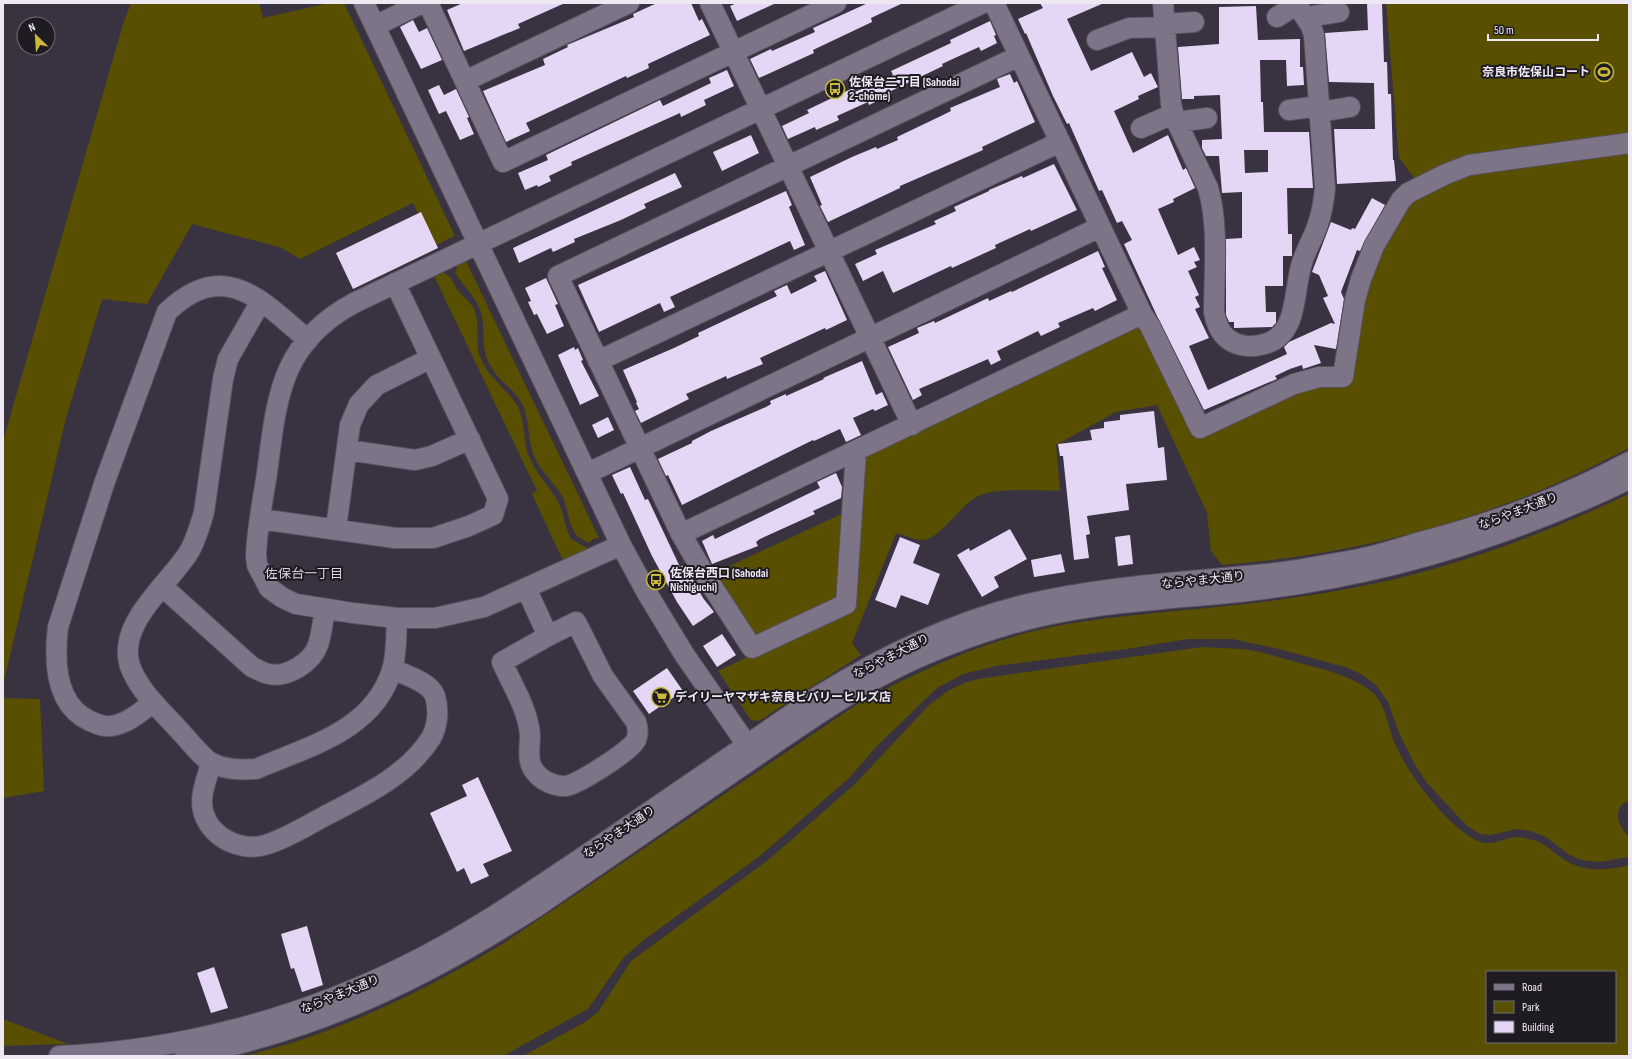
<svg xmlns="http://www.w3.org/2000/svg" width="1632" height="1059" viewBox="0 0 1632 1059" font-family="'Sofia Sans Condensed','Noto Sans JP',sans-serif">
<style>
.green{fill:#584f00;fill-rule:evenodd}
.building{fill:#e5d6f5;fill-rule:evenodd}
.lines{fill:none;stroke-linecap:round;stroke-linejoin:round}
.minor-casing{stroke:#56505d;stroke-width:22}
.minor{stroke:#7d7587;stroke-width:20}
.labels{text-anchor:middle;stroke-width:4;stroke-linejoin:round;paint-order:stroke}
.poi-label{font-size:12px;font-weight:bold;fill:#ede8f2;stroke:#1f1b22;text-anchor:start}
.street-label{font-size:12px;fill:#ede8f2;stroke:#1f1b22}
.neighbourhood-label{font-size:13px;fill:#d9d0e4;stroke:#1f1b22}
</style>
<rect width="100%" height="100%" fill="#393241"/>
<path class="green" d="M131 3H259L263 18 329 3H344L455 236 434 246 413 203 300 259 282 248 192 224 147 304 102 299 66 418 3 685V441L123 24Z
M1386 3H1629V139L1417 182 1399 158Z
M1629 150V448C1588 469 1546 490 1502 505 1413 538 1317 558 1222 565L1211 551 1207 513 1157 405 1116 412 1056 445 1060 491C1039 491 997 487 978 496 961 504 939 541 922 540 914 540 904 535 896 533L852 643 861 655 759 721 751 720 718 671 852 608 862 462 868 452 1137 324 1147 328 1197 436 1295 390 1347 383 1364 286 1408 199 1466 172Z
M465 259 599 538 593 539 589 543C584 540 578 538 575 533 568 523 568 509 563 498 554 481 537 469 532 450 528 436 529 422 524 408 516 389 497 381 489 363 480 346 486 330 481 313 477 297 462 286 455 272L457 269 455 264Z
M442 270C445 274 448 275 451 278 454 283 456 289 460 293 466 299 470 302 474 309 481 325 474 343 481 359 489 379 508 389 518 407 525 421 523 438 528 454 536 475 549 484 558 502 564 514 565 527 571 539L589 549 563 561 532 494 537 491 433 274Z
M1629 494V801C1611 806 1618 828 1629 836V857L1599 862 1581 860 1568 854 1546 837 1531 831 1517 829 1490 835 1480 834 1467 826 1427 783 1416 767 1399 733 1388 702 1376 685 1359 673 1345 667 1279 649 1232 639H1188L1127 649 996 666 963 674 937 688 877 746 848 779 760 856 645 939 624 957 588 1009 503 1056H243C335 1035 420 993 501 945L859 703C915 673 972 646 1034 631 1084 619 1135 615 1186 610 1240 605 1293 599 1347 589 1445 572 1539 536 1629 494Z
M846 512 840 593 834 603 762 637 751 633 712 574Z
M1201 647C1215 648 1229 648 1243 649 1260 651 1277 657 1293 661 1320 669 1350 674 1372 692 1386 704 1388 727 1395 744 1408 774 1447 827 1478 841 1491 847 1504 838 1516 837 1523 837 1530 839 1537 841 1549 846 1558 857 1570 863 1587 872 1611 870 1629 865V1056H523L585 1022 598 1012 631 961 772 857 856 783 929 705 948 691 964 683 978 679ZM1487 972H1615V1042H1487Z
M3 698 40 699 44 791 3 798Z
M3 1019 68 1044 3 1046Z"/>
<path class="building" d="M463 3H565L518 24 520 28 464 51 447 10Z
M657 3H691L699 21 702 19 710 35 648 64 649 68 627 78 626 76 526 123 530 131 506 142 483 91 545 65 543 59 568 47 567 45 634 17 633 14Z
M737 3H776L737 21 730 6Z
M868 3H903L871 18 872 22 813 50 814 53 759 78 750 59 771 49 772 51 815 32 813 28Z
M1040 3H1104L1067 19 1091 71 1132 52 1144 77 1151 73 1158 87 1138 96 1139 99 1114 111 1133 153 1168 135 1183 170 1186 168 1195 188 1173 199 1174 202 1158 209 1178 255 1194 247 1200 260 1194 262 1197 267 1188 271 1199 295 1195 297 1200 307 1195 309 1209 338 1189 346 1208 390 1287 354 1284 347 1289 342 1331 323 1335 324 1323 298 1328 296 1319 275 1312 272 1331 222 1351 230 1352 228 1355 229 1372 198 1385 205 1360 251 1357 250 1341 292 1344 299 1336 349 1314 345 1321 363 1303 369 1302 365 1290 369 1275 376 1277 379 1204 410 1157 316 1124 244 1132 240 1122 221 1117 223 1102 190 1099 191 1069 123 1067 124 1053 96 1026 33 1025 34 1018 19 1043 8Z
M1367 3H1382L1384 62H1387L1388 94H1391L1393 160H1394L1396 181 1337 184 1334 129H1375L1374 83 1329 82 1325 33 1368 30Z
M1256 6 1258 40 1300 39V67H1303L1304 85 1287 86 1286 60H1260L1261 102H1263L1264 132H1309L1313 188H1287L1288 234H1292V256H1283V286H1265L1266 312H1276V323L1272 327 1234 328V322H1229L1226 315V239L1242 238V192L1222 193 1219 156H1206L1202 148V140L1222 139 1220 95 1194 96V99H1182L1178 47 1219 44V7ZM1244 150H1268V172L1245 173Z
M413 20 419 32 427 28 442 60 421 69 400 27Z
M990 21 996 35 994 36 997 43 981 51 979 47 957 57 942 64 943 66 891 91 892 94 869 105 868 102 837 116 839 120 816 130 815 127 788 139 782 126 809 113 807 110 853 88 855 92 893 75 891 71 951 43 950 40Z
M727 70 734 86 704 100 706 105 681 117 680 113 571 162 572 165 549 176 551 181 538 187 537 185 525 190 518 173 548 160 546 155 660 100 663 106 711 83 709 78Z
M1010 74 1014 83 1017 81 1035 122 982 147 983 150 900 186V188L828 222 820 206 822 205 810 177 852 157 876 147 877 149 898 140 897 137 943 115 951 111 950 108 1000 87 997 79Z
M439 85 444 95 456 89 469 117 467 118 474 134 460 140 446 111 439 114 428 90Z
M751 135 759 153 722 171 713 152Z
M1054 164 1077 210 1031 231 1030 229 995 245 996 248 952 268 951 266 893 293 883 271 863 281 855 264 877 254 875 250 936 224 934 221 956 211 954 207 989 191V190L1022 176 1023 178Z
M675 173 682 187 644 204 646 208 621 220 574 239 575 242 553 252 551 248 519 263 513 248Z
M786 191 792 205 789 207 805 245 794 250 790 241 670 297 675 307 664 312 660 303 599 332 578 285Z
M421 212 438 248 353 289 336 253Z
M1098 251 1105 267 1102 268 1117 300 1095 311 1093 308 1058 323 1060 327 1041 336 1038 331 997 351 1001 360 991 365 988 359 919 389 922 395 913 400 888 347 919 333 917 328 934 321 935 323 988 298 989 301 1011 291 1012 292Z
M825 271 847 320 826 330 825 328 760 358 763 364 727 379 726 376 722 378 686 394 689 399 641 423 635 411 639 409 636 403 637 402 623 370 674 348 699 336 698 333 777 296 774 291 787 285 791 294 817 281 814 276Z
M546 278 558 304 555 305 564 326 547 334 537 314 534 315 528 302 531 301 525 288Z
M574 347 575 350 578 348 583 360 581 361 599 396 580 405 558 355Z
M862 361 876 395 882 392 888 405 875 411 873 409 853 418 861 435 846 442 840 429 814 441 813 440 682 505 668 475 666 476 658 459 692 443V441L711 431 766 407 771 404 770 401 786 394V396L824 379 823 378Z
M1154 411 1158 448 1164 447 1167 480 1126 484 1129 510 1087 516 1090 534 1086 535 1089 558 1074 560 1063 456H1060L1058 444 1092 440 1090 430 1104 428V422L1120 420V415Z
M608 417 614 430 598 438 592 425Z
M630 467 645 500 648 499 680 567 685 565 703 598 714 612 693 626 677 602 652 556 623 493 621 494 612 475Z
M836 473 842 487 841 498 813 511 815 514 760 539 756 542 758 546 712 564 702 541 713 535 715 539 820 488 817 482Z
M1010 529 1027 559 994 577 999 587 982 597 957 555 969 548 970 551Z
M1130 535 1133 564 1118 566 1115 537Z
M900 537 920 545 913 563 940 574 928 605 901 595 896 608 875 600Z
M1061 554 1065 572 1034 577 1031 560Z
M722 634 736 655 717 667 703 646Z
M667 668 683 691 649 714 633 691Z
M478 777 512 851 483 864 489 876 471 884 464 868 457 872 430 813 467 796 462 785Z
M307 926 323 985 302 992 294 968 291 969 281 934Z
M214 967 228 1008 211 1013 197 973Z"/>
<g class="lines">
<defs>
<path id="minor" d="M364 3 621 545 647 593 684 654 754 755
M428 3 503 162 836 3
M710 3 912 425
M994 3 1142 314 1150 326 1200 428 1294 384 1319 377H1343L1355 300 1361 279 1374 246 1401 200 1408 193 1446 174 1469 165 1629 143
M1163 3 1171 104 1174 116 1208 188C1219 224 1214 274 1214 312 1217 329 1224 341 1241 345 1249 347 1259 346 1268 343 1299 331 1293 290 1302 263 1306 249 1314 237 1318 224 1322 212 1324 200 1325 188L1314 35 1311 26 1296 3
M1277 17 1297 4
M1306 17 1339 12
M1164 24 1194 22
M375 26 422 3
M1097 40 1129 28 1165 27
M465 81 629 3
M1289 110 1320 106
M1320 112 1350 107
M1177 122 1207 118
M1141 128 1173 114
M261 301 228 359 223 379 204 512C200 526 196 540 189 552 169 584 116 624 130 666 139 691 161 710 178 729 185 736 204 760 212 763 225 770 242 770 256 769 309 746 373 731 392 670 397 654 396 634 397 618
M598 361 1060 142
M347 450 415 460 432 456 470 439
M856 451 846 604 752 648 706 577 681 534 558 276 1019 56
M588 473 1100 227
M260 519 395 538H433L469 526 493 515 498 499 395 283
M336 528 350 425 359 404 377 385 431 358
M681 534 1142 314
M621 545 484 607 435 618H397L353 613 296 604 283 598 269 588 257 565 256 555C257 528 263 500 267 473 277 397 280 343 354 303L983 3
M163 587 252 667C257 669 263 673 269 674 288 678 312 662 318 645 322 633 323 620 325 609
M526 588 548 636 576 622 603 676 636 722C638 728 639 733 636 740 631 751 578 784 566 786 556 787 542 781 536 773 526 762 530 749 530 735 528 709 512 685 502 662L548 636
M153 702C141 712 127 724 111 726 103 727 97 724 90 721 55 705 54 660 58 627L105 481 167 312C224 257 261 300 308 340
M211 763C208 775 202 789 202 801 202 833 237 853 265 845 286 839 306 826 325 816 363 796 407 776 431 738 438 726 439 709 435 696 430 682 405 675 392 669
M59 1056C178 1051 298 1019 405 966 473 933 535 889 598 847 671 797 744 747 817 697 883 656 952 622 1028 604 1109 585 1193 582 1275 573 1303 570 1331 564 1359 559 1379 555 1398 549 1417 543 1491 524 1562 498 1629 462
M185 1056C319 1030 426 978 539 905 602 862 664 819 727 776 776 743 825 707 877 678 917 656 961 639 1004 626 1088 600 1177 600 1264 589 1392 573 1513 535 1629 479"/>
</defs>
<use href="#minor" class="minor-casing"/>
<use href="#minor" class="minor"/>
</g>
<defs>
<symbol id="stadium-ring" viewBox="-11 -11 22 22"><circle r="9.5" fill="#1f1b22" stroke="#cbba39" stroke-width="1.5"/><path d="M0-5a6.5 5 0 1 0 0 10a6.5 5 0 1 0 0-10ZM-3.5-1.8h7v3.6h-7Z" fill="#cbba39"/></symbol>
<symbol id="bus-ring" viewBox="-11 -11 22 22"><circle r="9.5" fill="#1f1b22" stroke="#cbba39" stroke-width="1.5"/><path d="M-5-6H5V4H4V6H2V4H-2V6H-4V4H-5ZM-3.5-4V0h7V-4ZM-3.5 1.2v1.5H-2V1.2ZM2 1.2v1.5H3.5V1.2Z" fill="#cbba39"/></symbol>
<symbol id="supermarket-ring" viewBox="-11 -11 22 22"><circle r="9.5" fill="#1f1b22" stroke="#cbba39" stroke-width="1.5"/><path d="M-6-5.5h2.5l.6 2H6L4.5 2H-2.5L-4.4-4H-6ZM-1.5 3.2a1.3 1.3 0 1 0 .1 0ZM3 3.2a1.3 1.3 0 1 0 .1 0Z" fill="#cbba39"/></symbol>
</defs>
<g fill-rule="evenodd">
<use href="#stadium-ring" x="1593" y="61" width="22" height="22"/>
<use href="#bus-ring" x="824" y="78" width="22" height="22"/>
<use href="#bus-ring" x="645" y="569" width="22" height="22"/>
<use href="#supermarket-ring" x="650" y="686" width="22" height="22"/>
</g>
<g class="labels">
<g class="poi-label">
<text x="1590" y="76" text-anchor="end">奈良市佐保山コート</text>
<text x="849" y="86">佐保台二丁目 (Sahodai<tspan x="849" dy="14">2-chōme)</tspan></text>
<text x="670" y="577">佐保台西口 (Sahodai<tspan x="670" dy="14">Nishiguchi)</tspan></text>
<text x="675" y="701">デイリーヤマザキ奈良ビバリーヒルズ店</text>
</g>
<g class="street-label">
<text transform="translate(1518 511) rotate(-21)" y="4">ならやま大通り</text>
<text transform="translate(1203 580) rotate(-6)" y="4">ならやま大通り</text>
<text transform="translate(891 656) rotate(-27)" y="4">ならやま大通り</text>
<text transform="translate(619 832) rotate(-34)" y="4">ならやま大通り</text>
<text transform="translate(340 994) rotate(-22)" y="4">ならやま大通り</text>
</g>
<g class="neighbourhood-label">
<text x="304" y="578">佐保台一丁目</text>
</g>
</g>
<rect width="1632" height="1059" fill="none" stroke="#ede8f2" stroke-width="8"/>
<rect x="1486" y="971" width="130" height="72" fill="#1f1b22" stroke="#716d75"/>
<rect x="1494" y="984" width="20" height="6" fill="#7d7587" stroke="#716d75"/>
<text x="1522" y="991" font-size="12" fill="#ede8f2">Road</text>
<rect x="1494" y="1001" width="20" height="12" fill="#584f00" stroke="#716d75"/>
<text x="1522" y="1011" font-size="12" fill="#ede8f2">Park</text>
<rect x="1494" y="1021" width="20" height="12" fill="#e5d6f5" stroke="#716d75"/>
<text x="1522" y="1031" font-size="12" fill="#ede8f2">Building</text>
<g transform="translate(36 36) rotate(335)"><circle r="19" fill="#1f1b22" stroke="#716d75"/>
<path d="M0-3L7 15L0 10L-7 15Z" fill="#cbba39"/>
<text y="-6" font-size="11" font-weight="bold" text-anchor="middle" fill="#ede8f2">N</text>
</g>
<path d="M1488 34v6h110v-6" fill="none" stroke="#ede8f2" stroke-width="2"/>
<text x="1494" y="34" font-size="12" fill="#ede8f2" stroke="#1f1b22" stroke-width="3" paint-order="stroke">50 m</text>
</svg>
